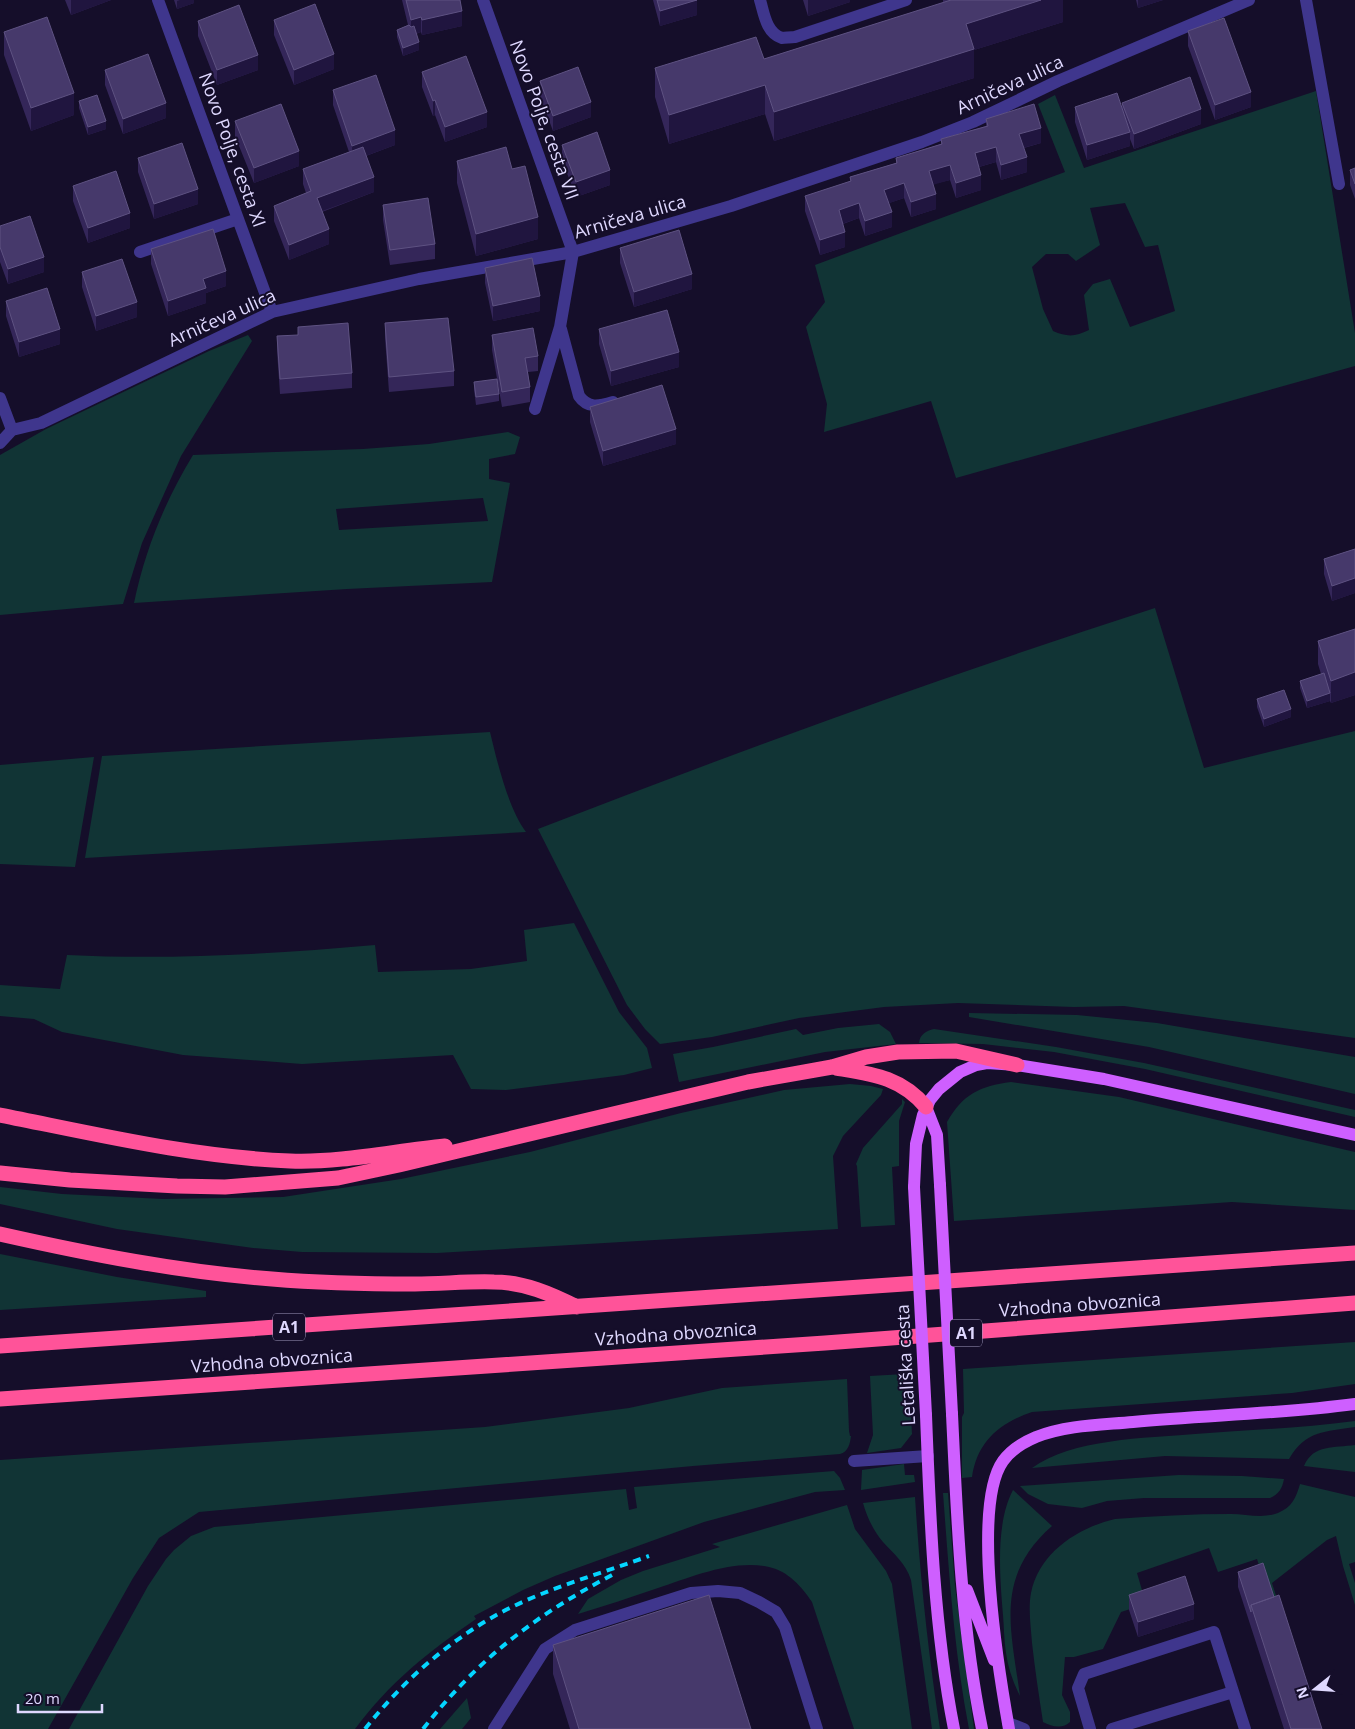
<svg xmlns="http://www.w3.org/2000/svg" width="1355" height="1729" viewBox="0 0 1355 1729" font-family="'Open Sans',sans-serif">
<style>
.green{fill:#113435;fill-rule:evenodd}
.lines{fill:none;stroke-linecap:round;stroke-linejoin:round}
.minor{stroke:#3f368d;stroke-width:12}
.major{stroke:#ce5fff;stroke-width:12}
.highway{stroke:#ff5399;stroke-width:15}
.rail{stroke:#04d5ff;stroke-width:4;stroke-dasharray:8 6;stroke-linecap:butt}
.major-bridge{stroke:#ce5fff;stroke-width:12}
.wall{fill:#342659}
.shaded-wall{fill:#20153f}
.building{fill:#46396b;stroke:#5e5282}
.labels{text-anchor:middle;stroke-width:4;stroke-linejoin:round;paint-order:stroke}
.shield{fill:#150e2a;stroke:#a29bbf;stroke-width:1}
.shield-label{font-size:16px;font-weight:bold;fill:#dfd8ff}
.street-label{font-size:18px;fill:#dfd8ff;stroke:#150e2a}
</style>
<rect width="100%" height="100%" fill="#150e2a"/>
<path class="green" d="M1316 91 1355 333V366L956 478 931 401 824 432 827 404 806 327 825 302 815 265 1065 172 1038 104 1055 95 1084 168ZM1125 203 1145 247 1158 245 1175 311 1130 327 1110 279 1093 284 1084 295 1089 330C1075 337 1067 337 1053 331L1043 309 1032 267 1046 254H1068L1076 261 1100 245 1090 208Z
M248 335 252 341 181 456 142 543 123 604 0 615V455L46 429 209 351Z
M508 432 520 437 515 454 489 459V479L510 483 492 582 347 589 134 603C145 550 165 501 193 455L363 449 429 444ZM483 498 488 521 339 530 336 509Z
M1155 608 1204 768 1355 731V1038L1124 1006 1074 1007 958 1003 884 1007 799 1018 712 1037 660 1044 645 1029 627 1005 538 829C742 750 947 675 1155 608Z
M490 732C497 761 508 808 526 832L85 858 102 756Z
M94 757 75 867 0 864V765Z
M574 923 619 1012 647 1048 652 1068 624 1075 506 1090 471 1089 453 1055 302 1064 183 1055 62 1032 34 1019 0 1016V985L60 989 67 955C170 960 273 954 375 945L378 972 471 969 527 961 524 930Z
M969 1013 1077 1015 1157 1023 1355 1057V1094L1149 1047 969 1017Z
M879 1024 890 1032 896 1044 825 1052 679 1082 673 1054 713 1047 796 1029 803 1035 838 1028Z
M934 1029 1056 1047 1144 1063 1355 1110V1117L1145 1069 1054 1052 983 1044 919 1043C920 1034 926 1031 934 1029Z
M1011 1082 1119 1097 1355 1152V1210L1232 1202 954 1221 947 1122C963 1094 980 1086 1011 1082Z
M850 1084 871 1086 883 1089 881 1095 843 1136 833 1156 838 1229 437 1253 302 1252 253 1248 117 1229 0 1204V1187L62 1194 163 1199 283 1197 401 1179 530 1152 681 1113 784 1090Z
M902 1099 905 1102 899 1121V1166L892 1167 895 1225 861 1227 857 1166 856 1164 863 1148 902 1104Z
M0 1254 117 1277 206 1291V1297L0 1310Z
M1355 1342V1384L1292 1393 1032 1412C999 1423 977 1442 972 1477L962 1478V1417L964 1413 963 1369Z
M905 1374 907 1416H911L912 1434 901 1448 867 1453 873 1435 870 1376Z
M847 1379 849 1431 850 1436H851C850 1444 848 1452 840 1454L693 1466 199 1512 159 1538 133 1578 48 1729H0V1460L485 1427 629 1408 722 1388Z
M1355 1421V1427C1325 1432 1306 1430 1289 1459L1165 1456 1032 1468C1071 1439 1146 1438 1195 1434 1248 1430 1302 1428 1355 1421Z
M1355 1445V1472L1304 1466C1313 1444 1335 1448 1355 1445Z
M904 1464 905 1475H914L915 1482 861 1490 862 1470Z
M834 1471 840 1478 845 1490 815 1492 704 1522 555 1576 523 1590 474 1616 476 1619C428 1652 390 1682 355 1729H69L148 1586 166 1559 174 1550 191 1536 214 1527 626 1489 629 1510 637 1508 634 1487Z
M1179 1475 1242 1476 1284 1479C1282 1489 1279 1494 1270 1498H1144L1107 1501 1082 1508 1048 1504 1028 1494 1020 1486Z
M1300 1484 1355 1497V1562L1349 1564 1355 1583V1605L1343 1566 1336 1536 1327 1540 1272 1583 1280 1608 1263 1578 1257 1559 1218 1572 1209 1548 1137 1573 1146 1604 1121 1612 1103 1649 1074 1657H1065L1062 1695 1070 1712V1722C1063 1729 1052 1727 1043 1722 1039 1696 1035 1670 1032 1643 1031 1627 1028 1609 1031 1593 1039 1553 1077 1528 1115 1519 1153 1516 1193 1514 1231 1514 1246 1514 1263 1519 1278 1513 1292 1507 1296 1498 1300 1484Z
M1013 1490 1052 1526C994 1577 1011 1629 1020 1696 1013 1682 1008 1668 1006 1653 1004 1640 1004 1627 1003 1615 1000 1578 995 1524 1013 1490Z
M943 1493H948L955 1586 974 1729H969C954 1651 949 1572 943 1493Z
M915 1497C920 1575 928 1652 940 1729H932L911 1580C906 1564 894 1554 883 1542 873 1530 867 1517 863 1503Z
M847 1505 855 1529 886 1571 892 1584 912 1729H854L812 1602C802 1587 788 1571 769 1567 734 1559 691 1577 658 1588 631 1597 605 1606 578 1614L588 1599 621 1580 643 1571 720 1547 712 1544Z
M467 1698 471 1718 462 1729H440Z"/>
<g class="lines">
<path class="minor" d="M158 0 272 312
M483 0 573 252 560 327 535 409
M760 0C764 13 766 33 782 38 785 38 791 37 795 37L906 0
M1306 0 1339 184
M140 252 238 219
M561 329 579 396C588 409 599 406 613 402
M0 398 12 430
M12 430 41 423 272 312 419 279 573 252 731 206 922 142 973 122 1058 81 1249 0
M0 443 12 430
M854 1461 928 1456
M1008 1723 1024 1729
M494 1729 545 1649 575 1630 691 1593 718 1591 740 1593 759 1602 776 1612 785 1627 817 1729
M1090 1729 1078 1688 1084 1674 1214 1632 1245 1729
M1112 1729 1233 1692"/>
<path class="major" d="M926 1107 937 1135 940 1185
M914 1187 916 1144 923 1115 930 1100 939 1089 960 1072 976 1065 987 1063 1017 1065 1104 1079 1355 1135
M952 1414C957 1519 961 1625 982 1729
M926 1415C930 1518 934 1628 954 1729
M967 1590 994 1660
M1009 1729C999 1673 971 1506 1003 1461 1011 1450 1024 1442 1036 1437 1067 1425 1101 1425 1133 1422 1207 1415 1281 1414 1355 1404"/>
<path class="highway" d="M836 1068C872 1074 901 1077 926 1107
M0 1115C96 1134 192 1157 290 1161 341 1163 394 1151 445 1146
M0 1173 70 1180 177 1186 225 1187 338 1178 399 1165 748 1082 832 1067 866 1057 898 1052 956 1051 1017 1065
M0 1234C89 1254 180 1272 272 1279 319 1283 367 1284 415 1284 442 1284 468 1281 494 1282 524 1282 551 1294 577 1307
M0 1346 1355 1253
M0 1399 825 1343 1355 1303"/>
<path class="rail" d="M365 1729C402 1682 447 1642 500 1613 547 1588 600 1574 649 1556
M423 1729C477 1660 534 1616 612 1575"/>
<path class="major-bridge" d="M940 1185 952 1414
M914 1187 926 1415"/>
</g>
<path class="wall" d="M65 0H111L71 15Z
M174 0H194V3L177 9Z
M402 0H460L462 26 422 35 421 32 416 34 419 50 403 56 397 37V30L408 25Z
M653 0H697V15L660 26Z
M803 0H850V2L808 16Z
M943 0H1063V22L974 50V78L774 141 765 114 669 144 655 97V68L764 59 943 3Z
M1136 0H1163L1138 8Z
M274 20 334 69 294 85 274 35Z
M198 21 258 70 217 85 198 36Z
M1188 31 1251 107 1215 120 1188 46Z
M4 32 74 115 31 131 4 55Z
M105 70 166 118 123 134 105 85Z
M422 72 487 127 445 142 435 115 433 116 422 87Z
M540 81 591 117 553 131 540 96Z
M333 90 395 145 366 156 374 192 322 212 329 244 289 260 274 221V206L306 193 303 184V169L349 152 333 105Z
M79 101 106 129 88 135 79 108Z
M1122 103 1201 124 1134 149 1130 139V146L1087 160 1075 122V107L1122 106Z
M986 119 1041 143 1024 148 1027 172 1001 180 996 162 979 167 981 190 956 198 950 180 933 184 936 209 911 217 904 198 889 203 892 227 865 236 859 218 843 224 845 247 820 255 805 211V196L850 182V177L896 163V158L941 144V139L986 126Z
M235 121 299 166 254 183 235 136Z
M562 145 610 185 576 197 562 160Z
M138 158 198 204 154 219 138 172Z
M457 161 512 169 538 239 476 256 457 183Z
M1355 168V199L1350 185V170Z
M73 186 130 228 88 243 73 201Z
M383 205 435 244V259L390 265 383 220Z
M0 226 44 272 8 284 0 262Z
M620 248 692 289 634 307 620 263Z
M151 249 226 286 206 293V303L168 316 151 264Z
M485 268 540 311 493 321 485 283Z
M82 272 137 317 96 331 82 287Z
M6 301 60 344 19 357 6 316Z
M385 323 454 371V386L389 392 385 338Z
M599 329 679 367 611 386 599 344Z
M492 335 538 356V371L528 372 530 387V402L502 407 492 350Z
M277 336 352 373V388L280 394 277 351Z
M474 382 499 394V401L476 405 474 390Z
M590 407 676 444 603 466 590 422Z
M1355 549V593L1332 601 1324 574V559Z
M1355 629V695L1331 703 1330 701 1307 708 1300 688V681L1321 674 1318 664V641Z
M1257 699 1291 717 1264 727 1257 707Z
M1238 1572 1274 1597 1322 1729H1284L1238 1587Z
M1129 1595 1194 1619 1138 1637 1129 1610Z
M553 1645 751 1729H570L553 1674Z"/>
<path class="shaded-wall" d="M71 0H111L71 15Z
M180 0H194V3L177 9V1Z
M697 0V15L660 26V11Z
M808 0H850V2L808 16Z
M1041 0H1063V22L974 50V78L774 141V112L966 24Z
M1138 0H1163L1138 8Z
M462 11V26L422 35V20Z
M421 17V32L411 35V20Z
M419 42V50L403 56V48Z
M334 54V69L294 85V70Z
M258 55V70L217 85V70Z
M765 85V114L669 144V115Z
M1251 92V107L1215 120V105Z
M74 93V115L31 131V108Z
M435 100V115L433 116V101Z
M591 102V117L553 131V116Z
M166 103V118L123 134V119Z
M1201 109V124L1134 149V134Z
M487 112V127L445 142V127Z
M106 121V129L88 135V127Z
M1041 128V143L1019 149V134Z
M395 130V145L352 161V146Z
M1130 132V146L1087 160V145Z
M996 147V162L975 168V153Z
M299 151V166L254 183V168Z
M1027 157V172L1001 180V165Z
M950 165V180L929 186V171Z
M610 170V185L576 197V182Z
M981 175V190L956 198V183Z
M374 177V192L317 213V198Z
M904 183V198L884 205V190Z
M198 189V204L154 219V204Z
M936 194V209L911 217V202Z
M859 203V218L839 225V210Z
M892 212V227L865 236V221Z
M130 213V228L88 243V228Z
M538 217V239L476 256V234Z
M329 229V244L289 260V245Z
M845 232V247L820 255V240Z
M44 257V272L8 284V269Z
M226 271V286L206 293V303L168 316V301L203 279Z
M692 274V289L634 307V292Z
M540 296V311L493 321V306Z
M137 302V317L96 331V316Z
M60 329V344L19 357V342Z
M679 352V367L611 386V371Z
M676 429V444L603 466V451Z
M1355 578V593L1332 601V586Z
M1355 672V695L1331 703V681Z
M1330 693V701L1307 708V701Z
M1291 709V717L1264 727V719Z
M1194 1604V1619L1138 1637V1622Z"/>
<path class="building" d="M406 0H460L462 11 422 20 421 17 411 20Z
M657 0H697L660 11Z
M951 0H1041L966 24 974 49 774 112 765 85 669 115 655 68 756 37 764 59Z
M315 4 334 54 294 70 274 20Z
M239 5 258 55 217 70 198 21Z
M47 17 74 93 31 108 4 32Z
M1224 18 1251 92 1215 105 1188 31Z
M409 25 411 27 414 26 419 42 403 48 397 30Z
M148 54 166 103 123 119 105 70Z
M466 56 487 112 445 127 435 100 433 101 422 72Z
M578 67 591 102 553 116 540 81Z
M376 75 395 130 352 146 333 90Z
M1190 77 1201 109 1134 134 1122 103Z
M1117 93 1130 132 1087 145 1075 107Z
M97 95 106 121 88 127 79 101Z
M281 104 299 151 254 168 235 121Z
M1034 104 1041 128 1019 134 1027 157 1001 165 996 147 975 153 981 175 956 183 950 165 929 171 936 194 911 202 904 183 884 190 892 212 865 221 859 203 839 210 845 232 820 240 805 196 851 181 850 177 897 163 896 158 942 144 941 139 988 126 986 119Z
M597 132 610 170 576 182 562 145Z
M182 143 198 189 154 204 138 158Z
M363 147 374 177 317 198 329 229 289 245 274 206 311 191 303 169Z
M506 147 512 169 525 166 538 217 476 234 457 161Z
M1355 168V184L1350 170Z
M116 171 130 213 88 228 73 186Z
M428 198 435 244 390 250 383 205Z
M30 216 44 257 8 269 0 247V226Z
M213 229 226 271 203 279 206 288 168 301 151 249Z
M679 230 692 274 634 292 620 248Z
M532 258 540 296 493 306 485 268Z
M122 259 137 302 96 316 82 272Z
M47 288 60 329 19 342 6 301Z
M667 310 679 352 611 371 599 329Z
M448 318 454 371 389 377 385 323Z
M348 323 352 373 280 379 277 336 298 335V327Z
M533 328 538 356 525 358 530 387 502 392 492 335Z
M497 379 499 394 476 397 474 382Z
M662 385 676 429 603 451 590 407Z
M1355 549V578L1332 586 1324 559Z
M1355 629V672L1331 681 1318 641Z
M1324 673 1330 693 1307 701 1300 681Z
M1284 690 1291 709 1264 719 1257 699Z
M1263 1563 1274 1597 1251 1605V1612L1238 1572Z
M1185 1576 1194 1604 1138 1622 1129 1595Z
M709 1595 751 1729H579L553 1645Z
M1279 1595 1322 1729H1291L1251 1605Z"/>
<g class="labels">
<g class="shield">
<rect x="273" y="1313.5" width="32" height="27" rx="4"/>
<rect x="950" y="1319.5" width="32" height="27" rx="4"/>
</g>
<g class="shield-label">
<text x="289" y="1333">A1</text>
<text x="966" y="1339">A1</text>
</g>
<g class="street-label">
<text transform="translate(1010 85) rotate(-25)" y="6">Arničeva ulica</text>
<text transform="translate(544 120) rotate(70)" y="6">Novo Polje, cesta VII</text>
<text transform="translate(232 150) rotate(70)" y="6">Novo Polje, cesta XI</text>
<text transform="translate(630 217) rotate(-16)" y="6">Arničeva ulica</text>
<text transform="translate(222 318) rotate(-24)" y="6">Arničeva ulica</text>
<text transform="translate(1080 1305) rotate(-4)" y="6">Vzhodna obvoznica</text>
<text transform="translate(676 1334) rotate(-4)" y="6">Vzhodna obvoznica</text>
<text transform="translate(272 1361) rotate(-4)" y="6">Vzhodna obvoznica</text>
<text transform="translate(906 1365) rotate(-93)" y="6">Letališka cesta</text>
</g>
</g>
<g transform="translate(1315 1689) rotate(253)" stroke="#150e2a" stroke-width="4" paint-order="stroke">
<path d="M0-4L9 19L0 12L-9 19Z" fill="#dfd8ff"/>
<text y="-8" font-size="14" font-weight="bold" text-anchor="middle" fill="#dfd8ff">N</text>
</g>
<path d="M18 1704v8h84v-8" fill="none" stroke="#dfd8ff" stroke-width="2.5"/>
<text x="25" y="1704" font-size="15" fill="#dfd8ff" stroke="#150e2a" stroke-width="4" paint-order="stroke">20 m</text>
</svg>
